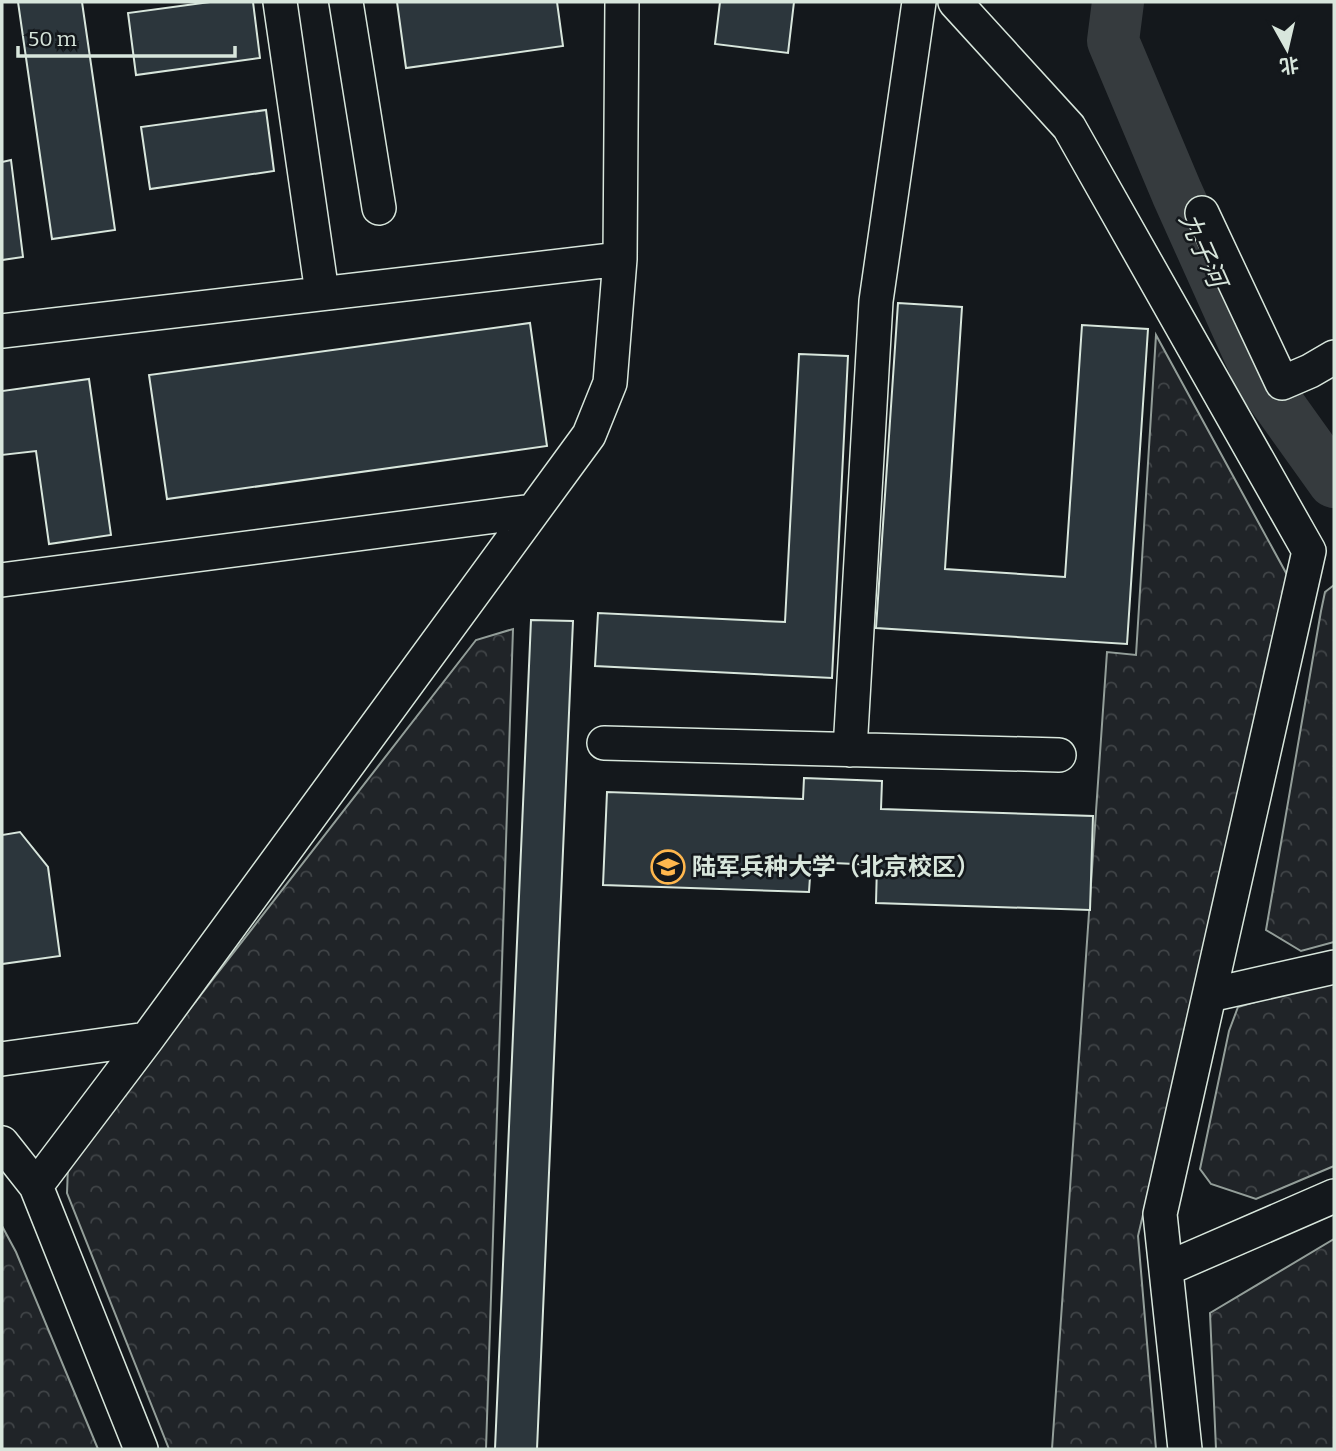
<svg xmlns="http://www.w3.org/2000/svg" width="1336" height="1451" viewBox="0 0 1336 1451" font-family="Bitter,'Noto Sans SC',serif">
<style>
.forest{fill:url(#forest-crowns);stroke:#939e99;stroke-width:2}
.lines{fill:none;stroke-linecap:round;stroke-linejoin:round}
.river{stroke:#363b3e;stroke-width:52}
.building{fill:#2c363c;stroke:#d8e6dc;stroke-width:2}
.minor-casing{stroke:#d8e6dc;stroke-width:36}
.minor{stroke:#14181c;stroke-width:33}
.labels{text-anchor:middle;stroke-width:5;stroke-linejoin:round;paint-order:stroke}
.poi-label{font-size:24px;font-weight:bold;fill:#d8e6dc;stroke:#14181c;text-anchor:start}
.water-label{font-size:26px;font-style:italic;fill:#d8e6dc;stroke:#14181c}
</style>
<defs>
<pattern id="forest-crowns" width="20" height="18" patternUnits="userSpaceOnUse" patternTransform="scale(1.75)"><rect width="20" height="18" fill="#202428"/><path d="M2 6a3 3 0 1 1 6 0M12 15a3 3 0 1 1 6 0" fill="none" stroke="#404447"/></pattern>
</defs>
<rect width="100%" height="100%" fill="#14181c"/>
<path class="forest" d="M1156 335 1291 582 1138 1236 1156 1449H1052L1107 652 1136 655Z
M1334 585V942L1301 951 1266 930 1321 611 1325 592Z
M513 629 486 1449H169L67 1193 68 1166 476 640Z
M1334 979V1166L1256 1199 1211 1184 1200 1169 1229 1031 1238 1007Z
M2 1226 16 1252 98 1449H2Z
M1334 1239V1449H1216L1210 1313Z"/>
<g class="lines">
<path class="river" d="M1118 2 1113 41 1177 193 1261 380 1334 482"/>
</g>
<path class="building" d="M18 2H82L115 230 52 239Z
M210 2H253L260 58 136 75 128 13Z
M397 2H557L563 46 406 68Z
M720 2H794L788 53 715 44Z
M266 110 274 171 150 189 141 127Z
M11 160 23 257 2 260V162Z
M898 303 962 307 945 569 1065 577 1082 325 1148 329 1127 644 876 628Z
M530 323 547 446 167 499 149 375Z
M799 354 848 356 832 678 595 666 598 613 785 622Z
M89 379 111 535 49 544 36 451 2 455V391Z
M531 620 573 621 537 1449H495Z
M804 778 882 781 881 809 1093 816 1090 910 876 903 877 865 811 862 809 892 603 885 607 792 803 799Z
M20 832 48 867 60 956 2 964V835Z"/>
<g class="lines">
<defs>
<path id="minor" d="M280 2 322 293
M346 2 379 208
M955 2 1069 127 1309 551 1160 1214 1185 1449
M1202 213 1282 383 1310 371 1334 357
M2 331 620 259
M2 580 533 511
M604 743 1059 755
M850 750 876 301 919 2
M1210 995 1334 967
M2 1059 147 1039
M2 1143 36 1186 141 1449
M36 1186 147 1039 589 435 610 383 620 259 622 2
M1166 1269 1334 1196"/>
</defs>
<use href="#minor" class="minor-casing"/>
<use href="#minor" class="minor"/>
</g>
<defs>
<symbol id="university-ring" viewBox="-11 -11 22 22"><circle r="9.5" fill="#14181c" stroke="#ffb74d" stroke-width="1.5"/><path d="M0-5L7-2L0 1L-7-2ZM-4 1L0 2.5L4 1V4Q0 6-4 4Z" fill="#ffb74d"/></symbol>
</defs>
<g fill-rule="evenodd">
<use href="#university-ring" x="649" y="848" width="38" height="38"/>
</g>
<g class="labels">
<g class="poi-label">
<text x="692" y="875">陆军兵种大学（北京校区）</text>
</g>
<g class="water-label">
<text transform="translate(1203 250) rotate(66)" y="9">九子河</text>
</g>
</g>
<rect width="1336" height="1451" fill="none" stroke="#d8e6dc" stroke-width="7"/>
<g transform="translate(1287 49) rotate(172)" stroke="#14181c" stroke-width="5" paint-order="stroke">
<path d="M0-5L12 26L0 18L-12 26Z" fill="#d8e6dc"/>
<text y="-10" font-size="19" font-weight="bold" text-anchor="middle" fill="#d8e6dc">北</text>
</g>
<path d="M18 46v10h217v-10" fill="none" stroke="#d8e6dc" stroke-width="3.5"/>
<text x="28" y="46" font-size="21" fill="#d8e6dc" stroke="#14181c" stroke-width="5" paint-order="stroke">50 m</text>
</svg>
